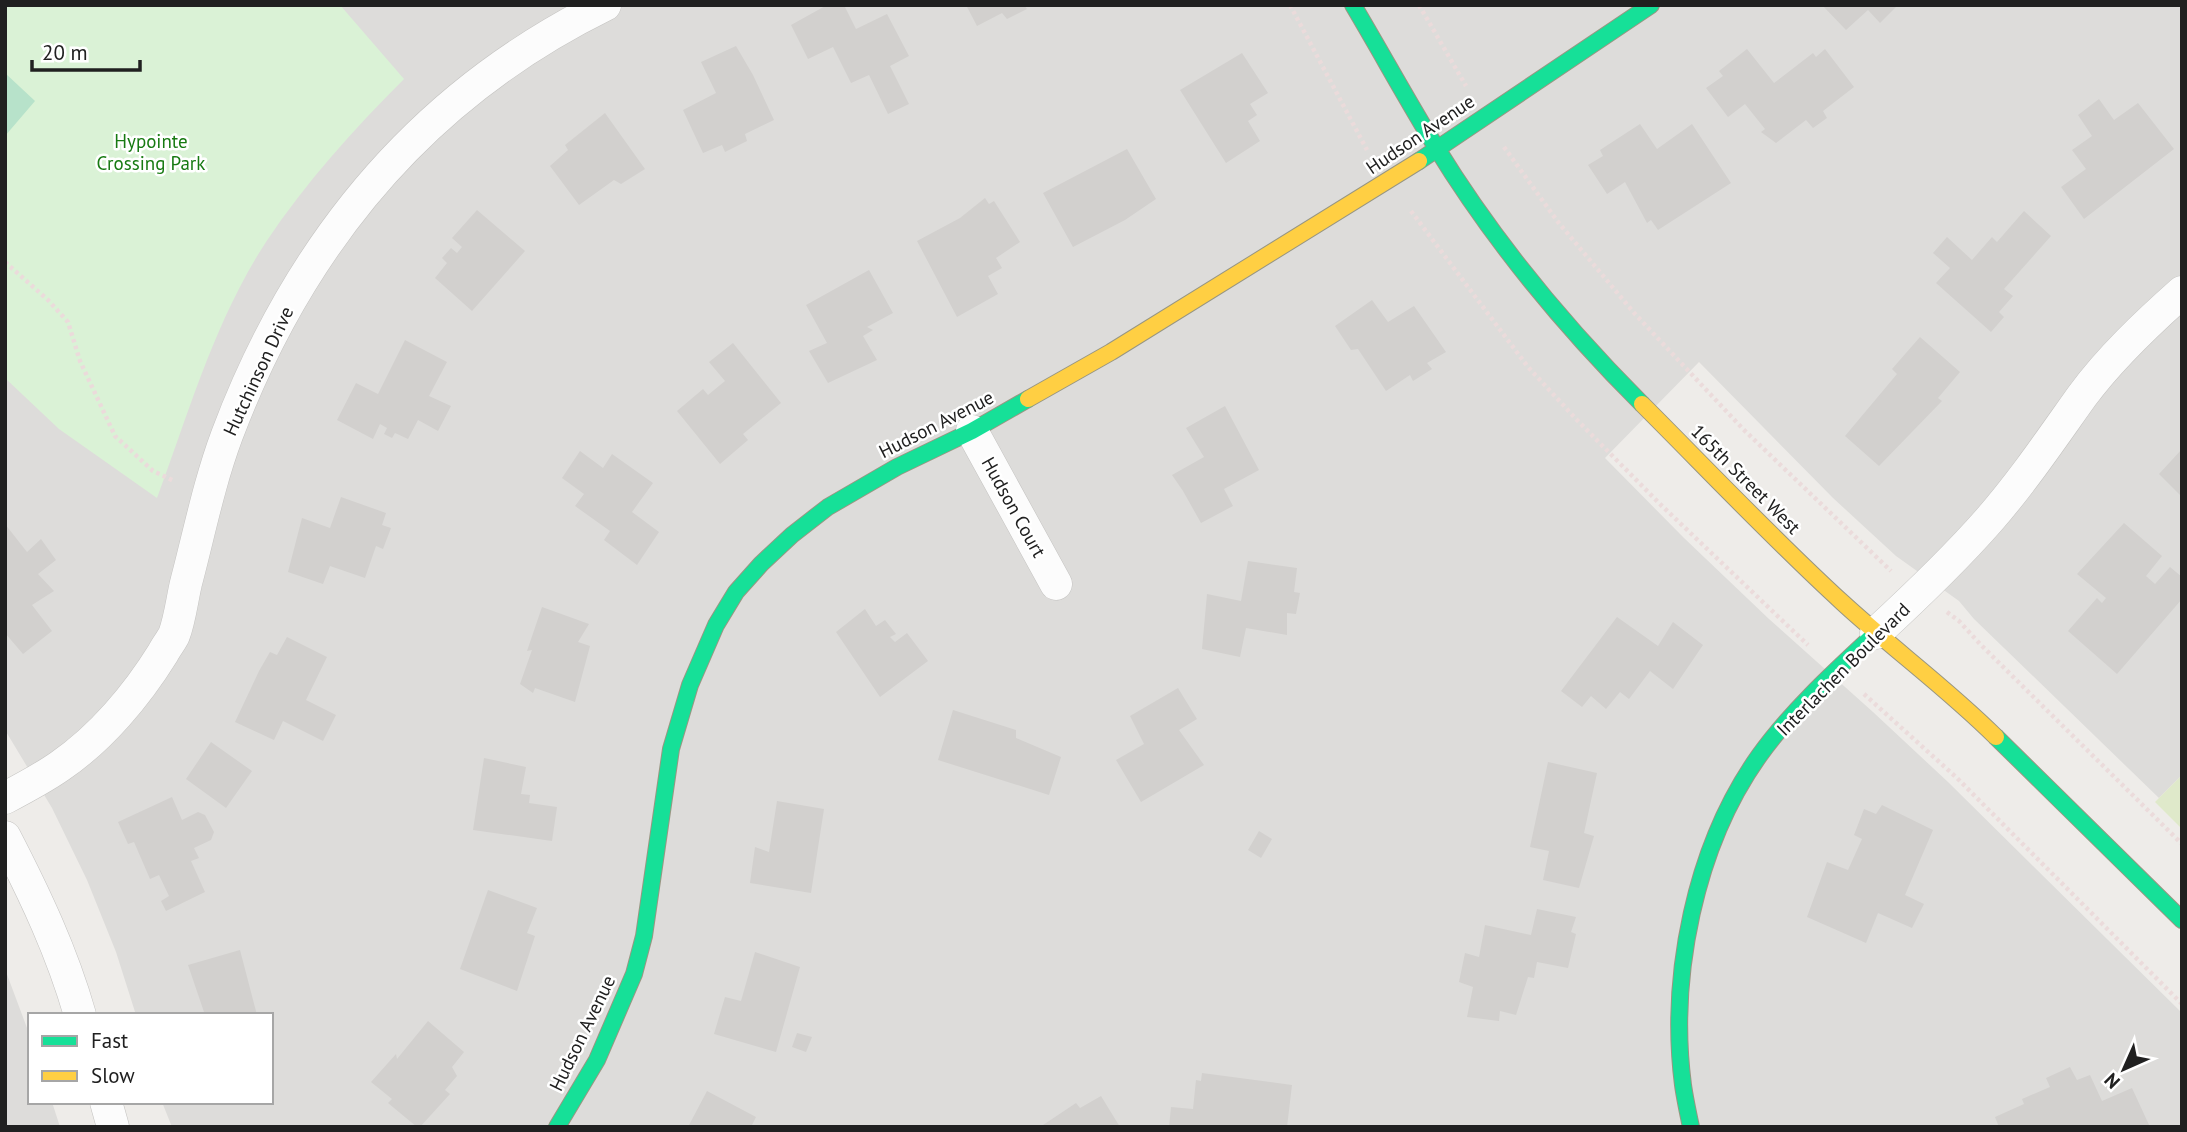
<svg xmlns="http://www.w3.org/2000/svg" width="2187" height="1132" viewBox="0 0 2187 1132" font-family="'PT Sans',sans-serif">
<style>
.residential{fill:#dddcda}
.grass{fill:#dfe9ca}
.park{fill:#daf2d6}
.pitch{fill:#b7e2ca}
.building{fill:#d2d0ce}
.lines{fill:none;stroke-linecap:round;stroke-linejoin:round}
.street-casing{stroke:#c4c3c1;stroke-width:33}
.fast-casing{stroke:#989682;stroke-width:18}
.slow-casing{stroke:#989682;stroke-width:18}
.path{stroke:#ebdbdb;stroke-width:4.5;stroke-dasharray:3.5 3.5;stroke-linecap:butt}
.street{stroke:#fcfcfc;stroke-width:32}
.fast{stroke:#16e098;stroke-width:16}
.slow{stroke:#ffcf43;stroke-width:16}
.labels{text-anchor:middle;stroke-width:5;stroke-linejoin:round;paint-order:stroke}
.street-label{font-size:19px;fill:#202020;stroke:#fff}
.park-label{font-size:19px;fill:#177a12;stroke:#fff}
</style>
<rect width="100%" height="100%" fill="#eeece9"/>
<path class="residential" d="M5 5H2182V775L2159 798 1974 619 1959 601 1896 556 1833 498 1699 362 1605 458 1684 538 1769 619 1873 712 1948 782 2182 1013V1127H172L162 1102H271V1015H136L116 952 87 880 52 808 5 730Z
M5 969 30 1036V1102H52L60 1127H5Z"/>
<path class="grass" d="M2182 775V829L2155 802Z"/>
<path class="park" d="M5 5H340L404 79C353 130 306 182 266 242 215 320 189 412 157 498L59 429 5 378Z"/>
<path class="pitch" d="M5 73 35 101 5 136Z"/>
<path class="building" d="M827 5H844L856 29 887 14 909 56 890 66 909 104 888 114 869 75 851 83 833 47 808 59 791 25Z
M966 5H1024L1027 9 1007 19 1002 13 977 26Z
M1822 5H1898L1880 23 1868 10 1846 30Z
M736 46 753 75 774 120 745 134 747 141 725 152 722 145 703 153 683 110 716 93 701 62Z
M1747 49 1774 83 1813 53 1816 57 1825 49 1854 87 1823 111 1827 118 1813 128 1806 120 1776 143 1761 132 1765 129 1745 104 1728 117 1706 88 1723 76 1719 71Z
M1242 53 1268 93 1250 104 1257 115 1248 121 1260 141 1226 163 1180 90Z
M2099 99 2114 120 2138 103 2174 149 2084 219 2061 187 2086 169 2072 150 2092 136 2078 115Z
M605 113 645 169 621 184 614 180 579 205 550 166 568 150 565 145Z
M1640 124 1657 149 1692 124 1731 183 1658 230 1651 220 1647 223 1625 182 1607 194 1588 165 1603 156 1600 150Z
M1127 149 1156 199 1125 220 1073 247 1043 193Z
M985 198 989 204 994 201 1020 242 996 258 1002 268 988 276 998 294 957 317 917 241 960 218Z
M477 210 525 251 472 311 435 278 447 263 442 258 451 248 457 253 462 247 452 238Z
M2024 211 2051 236 2004 289 2013 296 1999 312 2004 317 1991 332 1936 283 1950 268 1933 253 1947 237 1972 260 1992 237 1997 242Z
M869 270 893 313 867 327 873 330 863 336 877 360 828 383 809 351 827 343 806 305Z
M1372 300 1388 322 1414 306 1446 352 1427 363 1432 369 1413 381 1410 375 1386 391 1358 349 1351 350 1335 326Z
M1920 337 1960 372 1938 398 1942 401 1879 466 1845 436 1897 374 1892 369Z
M405 340 447 362 429 396 451 406 438 431 418 420 408 439 395 433 392 438 384 434 387 428 380 424 373 439 337 420 356 383 378 394Z
M733 343 781 403 743 434 748 440 720 464 677 411 703 389 708 395 725 381 709 362Z
M1225 406 1259 470 1224 489 1233 506 1201 523 1183 491 1172 475 1204 457 1186 428Z
M2182 449V497L2159 474Z
M580 451 603 468 612 454 653 483 632 512 659 532 637 565 604 540 610 531 575 506 584 494 562 478Z
M341 497 386 513 382 525 391 528 383 549 376 546 365 578 330 566 323 584 288 572 302 518 330 528Z
M2124 523 2162 556 2146 576 2155 584 2170 567 2182 577V599L2117 674 2068 631 2097 598 2102 603 2106 598 2077 574Z
M5 524 27 552 41 539 56 560 38 574 54 591 32 605 52 631 23 654 5 633Z
M1248 561 1297 568 1294 592 1300 593 1296 614 1287 613V635L1246 628 1240 657 1202 649 1207 594 1241 601Z
M542 607 589 624 578 642 590 646 575 702 535 688 533 693 520 684 532 650 527 651Z
M865 609 876 626 885 620 896 634 890 637 895 642 907 633 928 661 880 697 836 632Z
M1617 617 1658 646 1673 622 1703 645 1673 689 1650 671 1629 699 1620 692 1606 709 1591 696 1582 707 1561 691Z
M287 637 327 657 306 700 336 715 323 741 283 721 274 740 235 722 259 671 270 652 277 655Z
M1178 688 1197 719 1179 730 1204 765 1141 802 1116 760 1144 744 1130 716Z
M953 710 1016 730V738L1061 757 1049 795 938 760Z
M211 742 252 771 226 808 186 779Z
M484 758 526 767 521 794 530 795 529 803 557 807 552 841 473 830Z
M1548 762 1597 773 1584 833 1594 836 1579 888 1543 880 1549 851 1530 847Z
M172 797 182 820 198 812 205 815 214 832 211 840 194 848 199 858 191 861 205 892 166 911 161 901 169 896 159 875 150 879 134 842 128 844 118 822Z
M777 801 824 809 811 893 750 883 755 847 769 852Z
M1882 805 1933 830 1905 895 1924 904 1912 928 1878 913 1866 943 1807 917 1827 862 1848 870 1862 839 1854 835 1864 809 1876 814Z
M1259 831 1272 839 1261 858 1248 850Z
M488 890 537 908 527 933 535 936 517 991 460 969Z
M1537 909 1576 917 1571 932 1576 934 1568 968 1537 962 1534 978 1528 977 1516 1015 1500 1011 1499 1021 1467 1017 1473 987 1459 982 1465 953 1479 957 1485 925 1531 935Z
M240 950 257 1015H193V1013L204 1012 188 965Z
M755 952 800 967 776 1052 714 1034 725 997 741 1001Z
M428 1021 464 1052 452 1067 457 1076 445 1090 450 1094 420 1127H417L388 1103 392 1099 371 1082 396 1054 397 1059Z
M797 1033 812 1037 806 1052 792 1047Z
M2070 1067 2077 1080 2090 1075 2102 1101 2132 1088 2150 1127H1999L1995 1117 2024 1104 2022 1099 2050 1087 2046 1078Z
M1202 1073 1292 1085 1287 1127H1169L1171 1107 1193 1109 1196 1080 1201 1081Z
M707 1091 756 1117 751 1127H688Z
M1101 1096 1120 1127H1040L1076 1103 1080 1108Z"/>
<g class="lines">
<defs>
<path id="street" d="M972 431 1056 584
M1876 633C1915 597 1954 560 1989 520 2023 481 2052 438 2082 396 2110 358 2146 324 2182 292
M5 798C24 788 43 778 60 766 101 738 137 695 163 653 166 647 171 641 174 635 180 619 182 600 186 583 199 534 209 483 227 435 299 244 420 96 605 5
M5 837C35 895 62 952 80 1015
M106 1102 113 1127"/>
<path id="fast" d="M1353 5C1381 52 1407 100 1436 147 1493 240 1564 326 1642 404
M1419 161 1651 5
M1996 737 2182 920
M557 1127 597 1060 634 974 644 936 671 749 690 685 716 625 736 592 761 564 792 535 828 507 897 467 972 431 1028 399
M1691 1127C1688 1113 1685 1099 1683 1085 1669 976 1695 846 1759 756 1792 710 1835 671 1876 633"/>
<path id="slow" d="M1028 399 1111 352 1419 161
M1642 404C1708 470 1773 539 1843 603 1893 649 1948 689 1996 737"/>
</defs>
<use href="#street" class="street-casing"/>
<use href="#fast" class="fast-casing"/>
<use href="#slow" class="slow-casing"/>
<path class="path" d="M1290 5 1367 150
M1419 5 1466 86
M1504 147 1558 222 1635 314 1743 429 1891 571
M1411 211 1528 367 1577 420 1661 505 1808 645
M5 262 48 300 68 322 80 361 115 436 153 471 174 481
M1947 612 1959 621 1980 644 2182 844
M1864 694 1957 778 2182 1004"/>
<use href="#street" class="street"/>
<use href="#fast" class="fast"/>
<use href="#slow" class="slow"/>
</g>
<g class="labels">
<g class="street-label">
<text transform="translate(1420 134) rotate(-34)" y="7">Hudson Avenue</text>
<text transform="translate(258 371) rotate(-65)" y="7">Hutchinson Drive</text>
<text transform="translate(936 424) rotate(-27)" y="7">Hudson Avenue</text>
<text transform="translate(1746 479) rotate(45)" y="7">165th Street West</text>
<text transform="translate(1014 507) rotate(61)" y="7">Hudson Court</text>
<text transform="translate(1843 669) rotate(-45)" y="7">Interlachen Boulevard</text>
<text transform="translate(582 1033) rotate(-64)" y="7">Hudson Avenue</text>
</g>
<g class="park-label">
<text x="151" y="148">Hypointe<tspan x="151" dy="22">Crossing Park</tspan></text>
</g>
</g>
<rect width="2187" height="1132" fill="none" stroke="#202020" stroke-width="14"/>
<rect x="28" y="1013" width="245" height="91" fill="#ffffff" stroke="#a6a6a6" stroke-width="2"/>
<rect x="42" y="1036" width="35" height="10" fill="#16e098" stroke="#a6a6a6" stroke-width="2"/>
<text x="91" y="1048" font-size="21" fill="#202020">Fast</text>
<rect x="42" y="1071" width="35" height="10" fill="#ffcf43" stroke="#a6a6a6" stroke-width="2"/>
<text x="91" y="1083" font-size="21" fill="#202020">Slow</text>
<g transform="translate(2124 1069) rotate(225)" stroke="#ffffff" stroke-width="5" paint-order="stroke">
<path d="M0-5L12 26L0 18L-12 26Z" fill="#202020"/>
<text y="-10" font-size="19" font-weight="bold" text-anchor="middle" fill="#202020">N</text>
</g>
<path d="M32 60v10h108v-10" fill="none" stroke="#202020" stroke-width="3.5"/>
<text x="42" y="60" font-size="21" fill="#202020" stroke="#ffffff" stroke-width="5" paint-order="stroke">20 m</text>
</svg>
